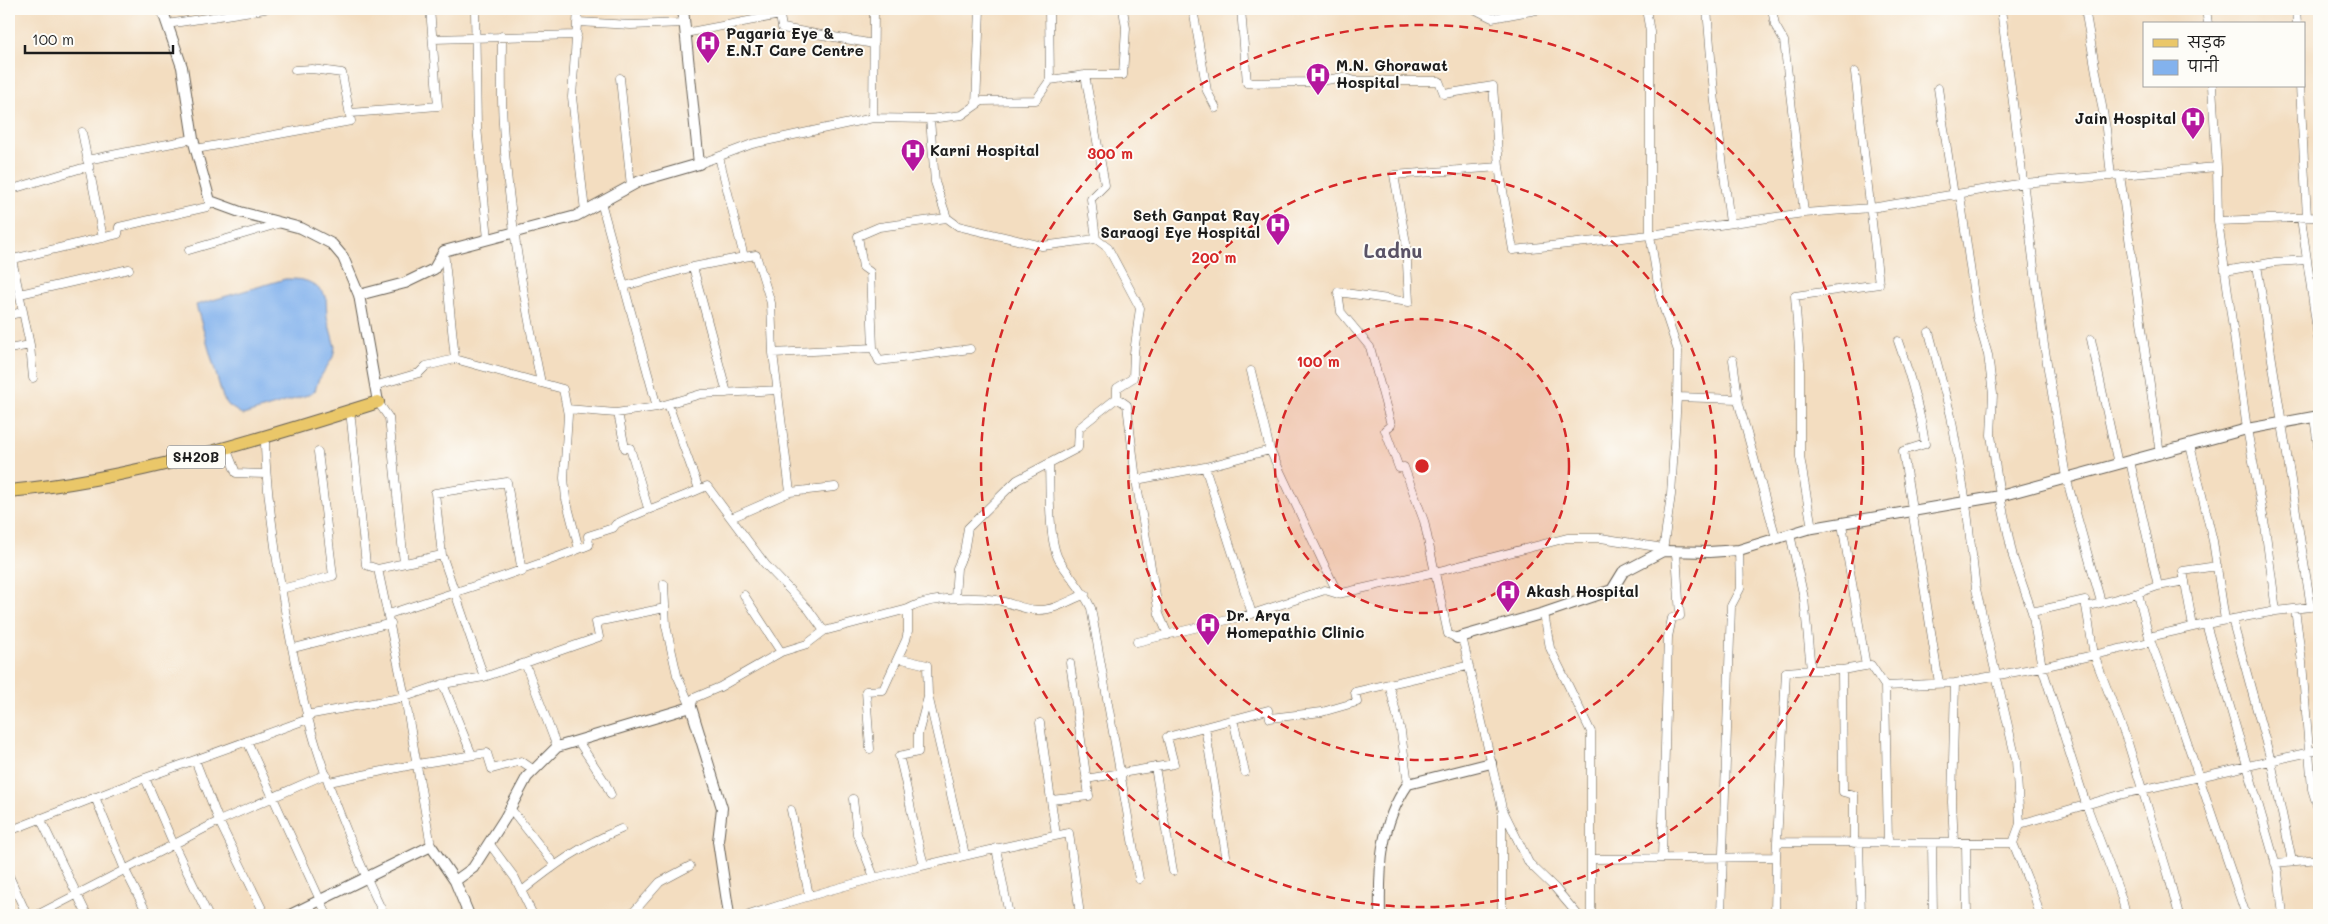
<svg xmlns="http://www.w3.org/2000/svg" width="2328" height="924" viewBox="0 0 2328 924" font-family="Mali,'Playpen Sans Deva',sans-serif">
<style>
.water{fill:#83b2ed;stroke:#506784}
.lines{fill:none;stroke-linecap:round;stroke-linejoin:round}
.minor-casing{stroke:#676055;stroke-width:9}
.tertiary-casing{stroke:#676055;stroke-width:12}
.primary-casing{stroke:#676055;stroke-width:14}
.minor{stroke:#fff;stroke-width:8}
.tertiary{stroke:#fff;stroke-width:10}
.primary{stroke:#eac769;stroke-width:12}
.ring{fill:none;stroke:#d62828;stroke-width:2.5;stroke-dasharray:9 6}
.labels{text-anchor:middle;stroke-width:4;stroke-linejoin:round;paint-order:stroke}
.shield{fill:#fdfcf7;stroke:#605f5e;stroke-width:1}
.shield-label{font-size:14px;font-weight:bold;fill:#1c1c1c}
.poi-label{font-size:15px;font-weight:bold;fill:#1c1c1c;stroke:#fdfcf7;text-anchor:start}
.district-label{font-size:20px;font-weight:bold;fill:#5a5366;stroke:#fdfcf7}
.centre{fill:#d62828;stroke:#fdfcf7;stroke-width:2.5}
.ring-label{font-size:15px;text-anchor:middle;font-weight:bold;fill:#d62828;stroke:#fdfcf7;stroke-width:4;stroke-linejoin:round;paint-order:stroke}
</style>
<rect width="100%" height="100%" fill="#fdfcf7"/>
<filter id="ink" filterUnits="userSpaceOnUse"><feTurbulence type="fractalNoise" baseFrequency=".02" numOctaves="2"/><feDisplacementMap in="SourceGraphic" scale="10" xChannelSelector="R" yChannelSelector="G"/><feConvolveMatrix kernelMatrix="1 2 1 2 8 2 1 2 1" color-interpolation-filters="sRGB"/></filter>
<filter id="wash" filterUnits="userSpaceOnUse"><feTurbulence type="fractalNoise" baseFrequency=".0096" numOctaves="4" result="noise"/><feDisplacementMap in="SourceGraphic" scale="20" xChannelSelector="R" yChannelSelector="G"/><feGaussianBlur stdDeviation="1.12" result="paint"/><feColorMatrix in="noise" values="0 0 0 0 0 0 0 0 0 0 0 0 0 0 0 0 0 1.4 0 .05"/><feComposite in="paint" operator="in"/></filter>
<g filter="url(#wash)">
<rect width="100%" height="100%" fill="#f3ddc0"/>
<path class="water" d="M285 279C306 279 311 280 326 296L327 317 335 347 333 357 318 381 315 391 311 394 243 415 229 406 223 398 196 305Z"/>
</g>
<g filter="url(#ink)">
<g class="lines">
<defs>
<path id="minor" d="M475 9 477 127 488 239
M578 9 572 97 585 211
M779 9 782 28 874 44
M1049 9 1050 80
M1193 9 1207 91 1216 108
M1241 9 1247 83 1316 82 1343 77 1355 81H1439L1444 94 1493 86 1499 167 1394 175 1406 243 1409 302 1338 292 1341 312 1370 347 1391 425 1385 430 1399 468 1404 467 1424 521 1448 634 1463 641 1502 808 1529 863 1555 888 1578 915
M1474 9 1492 18 1542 9
M1707 9 1714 94 1730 223
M1772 9 1775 25 1784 41 1804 213 1871 208 2024 183 2217 167 2212 86
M2001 9 2044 345 2066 477 2101 602
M2085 9 2106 129 2111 176
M2206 9 2208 24
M2296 9 2297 24
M578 22 631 25 684 23
M167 24 265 9
M685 33 780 15
M502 36C502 65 501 95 503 124 508 211 524 299 541 383
M434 39 577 35
M620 78 631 186
M2300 86 2307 217
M1938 88 1954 196
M976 105 980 9
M351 113 438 106 430 9
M873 118 874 9
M930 119 935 182 947 218 958 226 1042 246 1096 239
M82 132 103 238
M196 149 351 121 342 73 312 69 295 70
M719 157 744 257 756 255 771 303 773 353 790 492
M87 160 193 139
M699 164 752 144 873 118 930 119 962 115 982 101 1036 100 1050 80 1085 75H1123L1126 28 1123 9
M1499 167 1513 250 1650 235V32L1646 9
M2217 167 2218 221 2319 217
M2120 175 2160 454
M9 190 89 166
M1960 195 1977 317 1988 355 1993 394 1991 435 2000 496 2013 557 2032 612 2042 667 2086 804 2122 899 2126 915
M601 202 657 407
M2301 218 2319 344
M189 250 281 223
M444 251 455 359
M12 259 30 345 33 378
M9 260 118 234 119 227 207 207 210 201
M2257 265 2311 607
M693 267 727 393
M2225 271 2275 262 2307 260
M625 286 693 267 744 257
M20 294 129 269
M9 315 23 312
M1929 332 1951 416 1966 503 1976 589 2016 760 2020 824
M2091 339 2118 464
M1898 341C1910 375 1920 408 1925 444L1903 451 1939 683
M873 348 870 272 863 267 858 236 879 227 947 218
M9 349 30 345
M773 353 873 348 879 361 970 349
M1733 360 1739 404 1776 538
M1251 371 1270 450 1338 594
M374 386 419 373 426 366 455 359 563 389 568 415 564 478 566 499 579 549
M1677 397 1738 399
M1117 398 1127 405 1136 480 1159 614 1168 635
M378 402 389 418 404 563
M668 404 699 489
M567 409 616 413 657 407 701 394 778 390
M350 410 366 565 378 569 405 697 431 846
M618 413 625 448H630L648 508
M2314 417 2319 454
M265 438C265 477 271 515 276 554 284 609 294 664 308 718 326 785 354 852 384 915
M2190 445 2213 541 2225 620
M226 448 236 473 265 474
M2130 461 2158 586
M1049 464C1050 488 1048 540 1059 560 1070 577 1083 590 1091 608L1139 879
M1205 467 1252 614
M1136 480 1205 467 1270 450
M731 518 790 492 835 487
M1842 524 1866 666
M1812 528 1800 457V362L1795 296 1879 284 1855 72
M1663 551 1671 495 1677 397 1678 351 1660 297 1650 235 1804 213
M442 555 435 493 507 482 522 572
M378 569 442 555 484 677
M664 584 666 626 677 675 691 707
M281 589 333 576 318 452
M2138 593 2158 586 2185 581
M744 595 781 652
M955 598 957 568 964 552 968 528 1017 480 1078 448 1079 428 1117 398V388L1133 378 1134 353 1140 308 1108 248 1096 239 1091 199 1105 185 1085 75
M2086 607 2138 593 2149 637 2173 701 2246 915
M2295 609 2302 662 2312 789 2319 812
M2276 611 2319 606
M2032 612 2085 600 2094 655 2128 743 2168 874 2179 915
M1544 613 1550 648 1591 732V915
M389 614C456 591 523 572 589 545L588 536 613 528 616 524C646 509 677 500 707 486L765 564 809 610 824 631
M2232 619 2271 761 2292 861
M2206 624 2276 611 2265 526 2247 429 2218 221
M2193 627 2183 571 2217 566
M2149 637 2206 624 2278 872 2283 915
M1137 642 1252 614 1325 590 1338 594 1435 572 1567 538H1601L1663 548
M294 648 391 623
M898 658 927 665 928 695 965 855
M525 663 599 637 596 622 665 608
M1811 670H1842L1843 792 1854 795V843
M1842 670 1871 665 1885 686 1888 843
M443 684 472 755
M1389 684 1401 732 1408 784
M1885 686 1955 683 2042 667 2150 642
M691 707 694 698 720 687 781 652 807 644 824 631 908 609C929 597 972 596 996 600 1009 602 1024 610 1037 610 1053 611 1071 600 1085 594
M307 715 405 697 443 684 484 677 525 663 557 747
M1233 719 1245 772
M1040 723 1056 835
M1205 727 1226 855
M247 741 327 915
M578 741 605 782 611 795
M870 749 866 691 883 690 906 640 908 631V609
M195 760 219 821 265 915
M1155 767 1173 871
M145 778 174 845 208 915
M1086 779 1174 764 1167 737 1268 710 1270 718 1322 712 1357 702 1355 692 1467 666
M329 782 417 764 487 753 492 769 521 761 534 770
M95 797 125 870 148 915
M853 799 857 834 874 877
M1051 800 1089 796 1070 663
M510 808 554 864
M791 810 809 895
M40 818 87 915
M9 831 145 778 308 719
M1777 842 1786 672 1811 670 1804 598 1790 534
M489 843 515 878 533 915
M1859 843 1861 915
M1932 843 1933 915
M1954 843 1952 802 1955 683
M1966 843 1967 915
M2013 843 2034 895 2040 915
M996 848 1009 915
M1662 858 1668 637 1672 618 1680 616 1676 552
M1593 859 1776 857 1777 842 2013 843 2020 824 2123 794 2319 750
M2275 863 2319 859
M924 864C913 828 909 792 899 756L918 752V734L928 697
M9 876 27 915
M522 891C554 865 582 845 621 829
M37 915 219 821 326 774
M631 915 660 882 690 866
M749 915C855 880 959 856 1069 833L1080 915
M1502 915V813
M1721 915 1731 606 1740 589 1739 550
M1775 915 1776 857"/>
<path id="tertiary" d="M162 9 182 67 193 139 210 201 240 212 301 228 332 244 343 257 359 295 378 402
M359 295 405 283 434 269 444 251 576 216 640 181 699 164 683 9
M1457 638 1544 613 1612 590 1623 572 1663 551 1709 552 1739 550 1807 529 2000 496 2247 429 2319 416
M455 881 473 868 505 818 527 777 557 747 691 707 722 808 718 841 729 915
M290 915 431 846 455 881 469 915
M1380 915C1379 867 1380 824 1408 784L1491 763"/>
<path id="primary" d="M9 491C135 479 257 440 378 402"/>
</defs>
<use href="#minor" class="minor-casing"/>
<use href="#tertiary" class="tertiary-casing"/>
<use href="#primary" class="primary-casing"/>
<use href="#minor" class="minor"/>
<use href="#tertiary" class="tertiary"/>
<use href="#primary" class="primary"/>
</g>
</g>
<circle cx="1422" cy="466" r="147" fill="#d62828" fill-opacity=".12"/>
<g class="ring">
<circle cx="1422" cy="466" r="147"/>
<circle cx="1422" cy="466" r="294"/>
<circle cx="1422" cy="466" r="441"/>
</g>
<defs>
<symbol id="hospital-pin" viewBox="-11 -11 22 30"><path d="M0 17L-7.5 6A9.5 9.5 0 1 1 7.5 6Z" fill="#b5179e" stroke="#fdfcf7"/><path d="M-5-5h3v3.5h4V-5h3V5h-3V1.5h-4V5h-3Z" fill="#fff"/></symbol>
</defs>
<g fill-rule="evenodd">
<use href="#hospital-pin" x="694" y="29" width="28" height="38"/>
<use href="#hospital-pin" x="1304" y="61" width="28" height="38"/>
<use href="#hospital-pin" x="2179" y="105" width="28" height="38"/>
<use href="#hospital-pin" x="899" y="137" width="28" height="38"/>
<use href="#hospital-pin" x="1264" y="211" width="28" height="38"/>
<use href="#hospital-pin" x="1494" y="578" width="28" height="38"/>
<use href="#hospital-pin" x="1194" y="611" width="28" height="38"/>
</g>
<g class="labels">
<rect class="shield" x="167" y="445.5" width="58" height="23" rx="4"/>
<g class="shield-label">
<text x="196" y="462">SH20B</text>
</g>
<g class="poi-label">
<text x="726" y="39">Pagaria Eye &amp;<tspan x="726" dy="17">E.N.T Care Centre</tspan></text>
<text x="1336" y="71">M.N. Ghorawat<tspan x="1336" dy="17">Hospital</tspan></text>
<text x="2176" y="124" text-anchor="end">Jain Hospital</text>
<text x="930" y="156">Karni Hospital</text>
<text x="1260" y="221" text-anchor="end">Seth Ganpat Ray<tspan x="1260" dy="17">Saraogi Eye Hospital</tspan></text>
<text x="1526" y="597">Akash Hospital</text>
<text x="1226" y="621">Dr. Arya<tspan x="1226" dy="17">Homepathic Clinic</tspan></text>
</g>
<g class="district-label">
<text x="1393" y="258">Ladnu</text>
</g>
</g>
<circle cx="1422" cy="466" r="8" class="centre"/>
<g class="ring-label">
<text x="1110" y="159">300 m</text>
<text x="1214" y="263">200 m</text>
<text x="1318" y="367">100 m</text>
</g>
<rect width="2328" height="924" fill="none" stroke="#fdfcf7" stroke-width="30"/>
<rect x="2143" y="22" width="162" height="65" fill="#fdfcf7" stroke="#a3a29f"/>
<rect x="2153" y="39" width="25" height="8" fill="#eac769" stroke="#a3a29f"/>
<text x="2188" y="48" font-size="15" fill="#1c1c1c">सड़क</text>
<rect x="2153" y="60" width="25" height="15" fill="#83b2ed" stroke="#a3a29f"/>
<text x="2188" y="72" font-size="15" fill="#1c1c1c">पानी</text>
<path d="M25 45v8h148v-8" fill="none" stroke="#1c1c1c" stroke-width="2.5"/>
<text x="32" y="45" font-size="15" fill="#1c1c1c" stroke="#fdfcf7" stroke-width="4" paint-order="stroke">100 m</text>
</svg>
